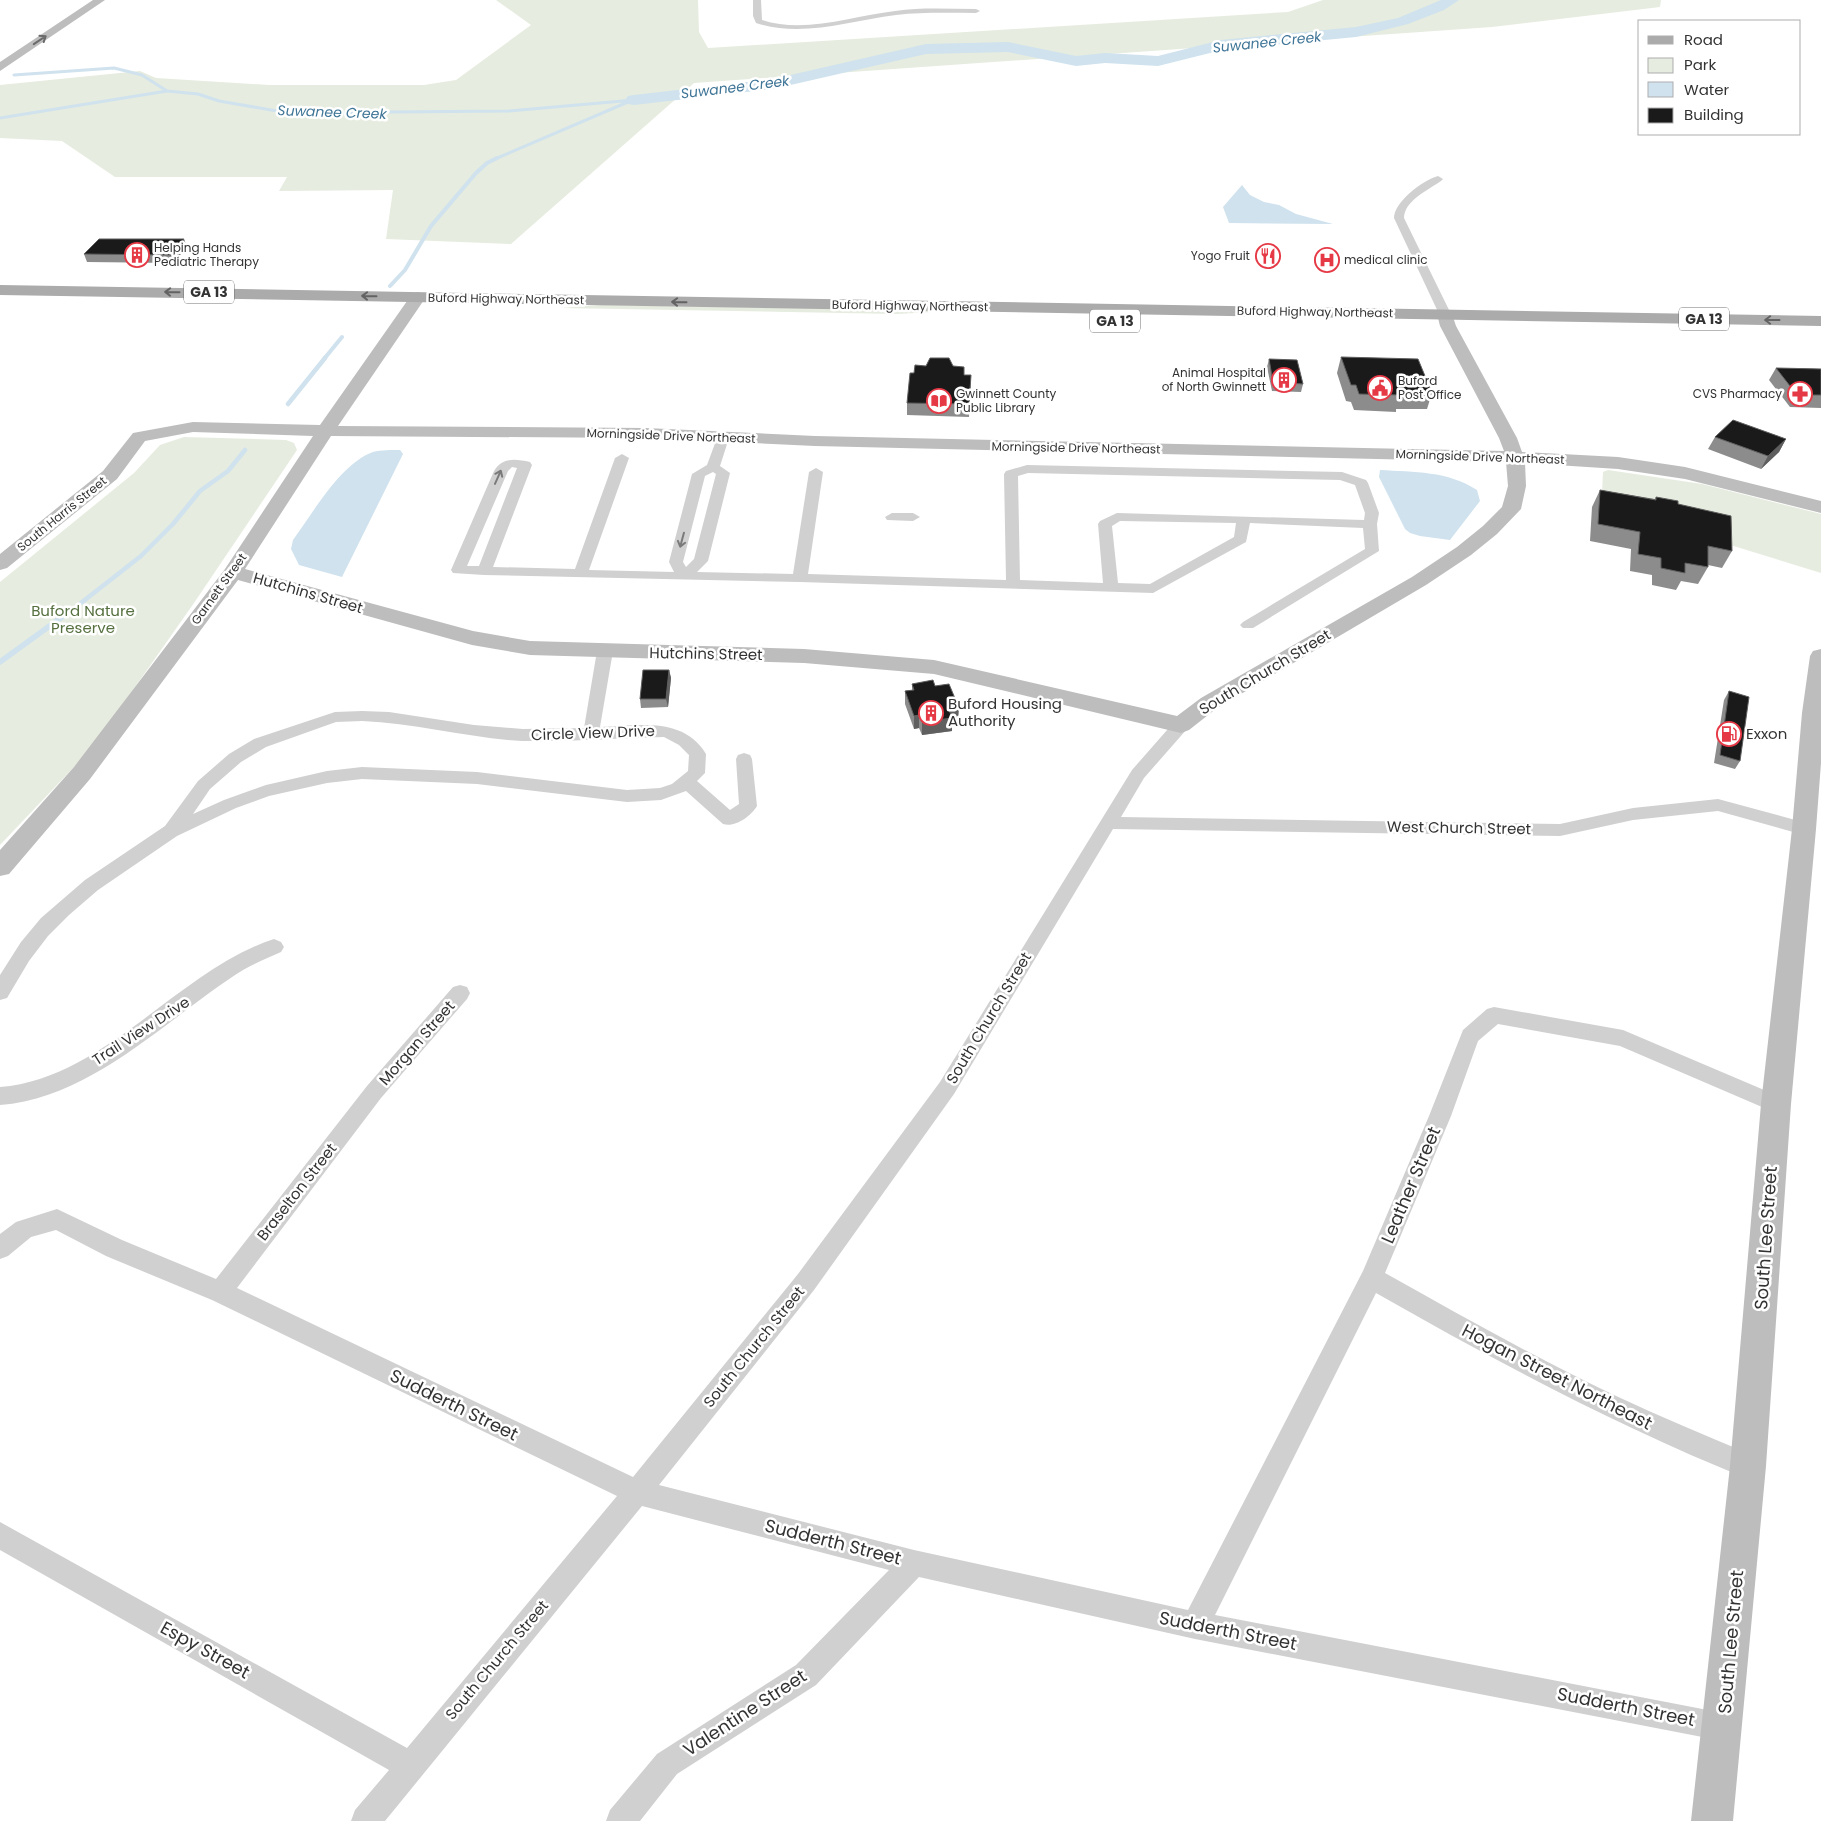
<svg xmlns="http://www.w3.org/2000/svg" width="1821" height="1821" viewBox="0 0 1821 1821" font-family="Poppins,sans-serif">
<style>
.green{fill:#e6ecdf}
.water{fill:#cfe2ee}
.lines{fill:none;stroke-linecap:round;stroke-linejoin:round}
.stream-far3{stroke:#cfe2ee;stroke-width:3}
.stream-far2{stroke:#cfe2ee;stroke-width:4}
.stream-far1{stroke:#cfe2ee;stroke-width:4.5}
.stream{stroke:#cfe2ee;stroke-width:5.5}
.river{fill:#cfe2ee;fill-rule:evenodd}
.street{fill:#d0d0d0;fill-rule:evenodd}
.secondary{fill:#bdbdbd;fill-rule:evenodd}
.primary{fill:#ababab;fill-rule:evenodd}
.wall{fill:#8c8c8c}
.shaded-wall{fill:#5f5f5f}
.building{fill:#1a1a1a;stroke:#5f5f5f}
.oneway{stroke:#6a6a6a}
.oneway2{stroke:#636363}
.oneway3{stroke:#7a7a7a}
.labels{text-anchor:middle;stroke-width:5;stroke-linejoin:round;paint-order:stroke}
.far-poi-label{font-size:12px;fill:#333;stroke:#fff;text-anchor:start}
.far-street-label{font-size:12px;fill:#333;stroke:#fff}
.far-water-label{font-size:14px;font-style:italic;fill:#3f7597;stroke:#fff}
.shield{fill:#fff;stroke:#707070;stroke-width:1}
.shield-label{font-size:14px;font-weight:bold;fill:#333}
.street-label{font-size:15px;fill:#333;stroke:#fff}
.park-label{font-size:15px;fill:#56703f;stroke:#fff}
.poi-label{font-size:15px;fill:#333;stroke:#fff;text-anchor:start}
.near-street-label{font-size:18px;fill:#333;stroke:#fff}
</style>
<rect width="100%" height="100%" fill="#fff"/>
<path class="green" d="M496 0H698L699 32 708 48 1288 12 1323 0H1661L1660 7 1492 27 694 83 511 244 386 239 393 190 279 191 287 177H115L62 141 0 138V85L140 71 156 78 269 85H424L456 80 531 25Z
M601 305 932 310V312L898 314 561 308Z
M184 437 286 440 294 443 297 450 194 603 93 747 0 845V582L134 473 160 445Z
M1608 470 1702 484 1821 514V573L1724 543 1602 493 1603 472Z"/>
<path class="water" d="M1242 185 1250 195 1264 202 1279 205 1296 214 1333 224 1229 223 1223 207Z
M400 450 403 454 342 577 299 565 291 549 293 540C313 513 340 464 373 452 381 450 392 450 400 450Z
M1380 470C1414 472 1448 471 1477 490L1480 501 1450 540 1420 536 1410 533 1405 529 1379 477Z"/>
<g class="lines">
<path class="stream-far3" d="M14 75 114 68 142 75 167 91
M0 118 167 91 198 94 219 101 277 111 367 114 390 112 509 111 634 100
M495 159 628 102"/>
<path class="stream-far2" d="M390 286 405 270 431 226 476 173 487 163 497 158
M324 359 342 337"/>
<path class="stream-far1" d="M288 404 325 358
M72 610 141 556 173 524 200 491 228 471 245 450"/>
<path class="stream" d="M0 662 73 609"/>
<path class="river" d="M1441 0H1459L1444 10 1408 24 1356 37 1222 50 1158 66 1105 63 1076 66 1008 52 926 54 773 89 634 105 628 104 625 100 628 96 634 95 773 79 926 44 1008 42 1076 56 1105 53 1158 56 1221 40 1356 27 1398 18Z"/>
<path class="street" d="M753 0H761L762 20C805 34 852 16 895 11 922 7 949 9 976 9L980 11 976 13C949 13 922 12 896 15 849 21 802 38 756 23L753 16Z
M1438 176 1443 179 1441 181C1428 190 1404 201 1404 218L1451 314 1445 317 1439 314 1394 218C1394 202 1423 180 1438 176Z
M723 434 729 438 720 466 730 473 708 561 697 572 793 574 809 472 816 468 823 472 808 574 1006 580 1004 474 1006 471 1027 465 1342 472 1366 480 1368 483 1379 513 1377 524 1379 551 1253 628H1243L1240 625 1243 622 1365 549 1363 528 1250 523 1246 542 1153 593 800 582 484 575 453 573 451 570 494 471C503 457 515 459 530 462L532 465 493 567 575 569 615 458 622 454 629 458 589 570 674 572 669 562 692 474 707 465 717 438ZM512 467 517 468 479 566H467L508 471ZM713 472 716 474 694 559 686 567 683 562 705 476ZM1028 473 1340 480 1355 485 1365 513 1364 520 1117 513 1100 521 1098 524 1103 583 1020 580 1018 476ZM1120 521 1236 523 1234 537 1150 584 1118 583 1112 526Z
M892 513H913L920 517 913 521 887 520 885 517Z
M605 646 611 648 613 651 600 727C638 726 683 716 706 754L705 773 697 781 730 810 739 804 736 759 738 755 744 753 750 755 752 759 757 806C751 816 735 828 723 824L686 791 661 800 627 802 477 784 362 779 327 783 269 796 236 808 177 836 98 890 69 915 48 936 29 961 7 998 0 1000V975L21 942 41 918 85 880 165 826 198 781 229 754 254 739 335 712 362 711 389 712 474 725 523 729 584 728 597 651 599 648ZM362 721C416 723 468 738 522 741 569 742 617 738 664 737L679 745 689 755 688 771 672 784 660 788 627 790 477 772 362 767 327 771 266 785 224 800 193 814 210 789 241 762 266 747 336 722Z
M1181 719 1187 721 1189 725 1187 729 1144 778 1121 817 1560 824 1633 808 1718 799 1810 824 1813 829 1810 834 1804 835 1718 811 1633 820 1560 836 1113 829 954 1094 814 1290 659 1485 914 1550 1188 1610 1363 1271 1429 1116 1463 1030 1487 1009 1494 1007 1623 1030 1783 1098 1787 1104 1783 1110 1776 1113 1620 1046 1498 1024 1478 1041 1451 1116 1385 1273C1460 1315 1536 1358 1614 1395 1661 1417 1709 1437 1757 1457L1761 1466 1757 1475 1748 1479C1619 1427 1497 1362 1376 1293L1215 1615 1723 1713 1733 1717 1737 1727 1733 1737 1723 1741 1195 1639 919 1577 816 1685 677 1774 640 1821H606L610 1810 657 1754 796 1665 889 1570 642 1506 385 1821H351L355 1810 389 1770 0 1550V1522L407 1748 617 1496 212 1300 106 1256 56 1230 31 1237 8 1256 0 1259V1234L16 1222 57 1209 122 1240 216 1279 367 1086 453 987 460 985 467 987 470 993 467 999 381 1098 237 1288 633 1477 798 1274 940 1082 1132 770 1175 721Z
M274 939 281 942 284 947 281 952C268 958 255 963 243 970 168 1017 93 1098 0 1105V1087C104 1079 179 970 274 939Z"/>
<path class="secondary" d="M93 0H105L0 71V62Z
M418 292 424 294 426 297 338 426 646 428 815 436 1504 451 1499 438 1440 326 1437 314 1439 311H1451L1456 326 1517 438 1522 452 1618 457 1685 467 1821 501V513L1685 479 1618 469 1525 463 1526 486 1521 509 1497 534 1471 555 1426 585 1217 708 1189 730 1181 733 934 674 804 663 530 655 472 645 238 580 90 779 9 874 0 876V850L74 767 225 569 313 436 193 432 145 441 117 479 7 568 0 570V554L103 471 133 433 193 422 320 425 412 294ZM331 436 646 438 815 446 1506 462 1508 486 1502 507 1483 526 1457 547 1412 577 1201 698 1177 716 934 660 804 649 530 641 473 631 245 569Z
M1821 649V763L1816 829 1791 1104 1766 1466 1733 1821H1691L1730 1466 1761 1104 1792 829 1802 713 1810 656 1813 651Z"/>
<path class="primary" d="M0 285 1821 316V326L0 295Z"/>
</g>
<path class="wall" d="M187 247 173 263 87 262 84 254Z
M1341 357 1432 393 1427 409H1396V412L1354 410 1351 402 1346 401 1337 373Z
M1269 359 1303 384 1301 392 1272 391 1267 367Z
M953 366 964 375H971L969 417 907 415V403Z
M1776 368 1821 369V408L1790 407 1769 380Z
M1715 437 1786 439 1779 452 1761 469 1708 449Z
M1600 490 1655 499 1656 497 1678 504 1732 551 1722 568 1708 565V567L1698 584 1681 581 1676 590 1652 585V575L1630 571 1631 549 1590 541 1592 507Z
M669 670 671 678 668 707 641 708 640 699Z
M912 684 935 686 958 721 952 722V731L922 735 919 728 914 729 905 704V691L912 690Z
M1729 691 1740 761 1735 769 1714 763 1724 700Z"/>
<path class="shaded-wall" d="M184 239 187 247 173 263 170 255Z
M1786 439 1779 452 1761 469 1768 456Z
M669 670 671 678 668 707 666 699Z
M959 708 958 721 952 722V731L922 735V722L949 710Z
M919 715V728L914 729V716Z"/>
<path class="building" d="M99 239H184L170 255 84 254Z
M1341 357 1418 359 1432 393 1399 392 1401 395 1359 394 1356 385H1351Z
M930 358H949L953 366 964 367V375H971L969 404 907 403 910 373H914L915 365 926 366Z
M1269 359 1297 360 1303 384 1273 382Z
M1776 368 1821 369V395H1797Z
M1733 420 1786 439 1768 456 1715 437Z
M1600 490 1656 500V497L1678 501V504L1731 516 1732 551 1708 546V567L1685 563V573L1661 568V558L1638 554 1640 532 1598 524Z
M643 670H669L666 699H640Z
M933 680 935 686 949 684 959 708 949 710 952 718 922 722 919 715 914 716 905 691 914 690 912 684Z
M1729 691 1749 697 1740 761 1720 755Z"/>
<defs><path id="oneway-shaft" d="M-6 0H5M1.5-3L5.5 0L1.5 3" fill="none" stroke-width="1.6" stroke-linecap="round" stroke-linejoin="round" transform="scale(1.25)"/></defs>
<use class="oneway" href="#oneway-shaft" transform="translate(40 40) rotate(-34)"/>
<g class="oneway2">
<use href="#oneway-shaft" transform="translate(172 292) rotate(-179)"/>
<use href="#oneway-shaft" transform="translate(369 296) rotate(-179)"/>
<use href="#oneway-shaft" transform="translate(679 302) rotate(-179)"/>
<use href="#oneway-shaft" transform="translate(1772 320) rotate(-180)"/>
</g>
<g class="oneway3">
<use href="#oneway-shaft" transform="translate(498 477) rotate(-66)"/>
<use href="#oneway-shaft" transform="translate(682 540) rotate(105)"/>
</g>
<defs>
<symbol id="building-ring" viewBox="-11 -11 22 22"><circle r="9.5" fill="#fff" stroke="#e63946" stroke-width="1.5"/><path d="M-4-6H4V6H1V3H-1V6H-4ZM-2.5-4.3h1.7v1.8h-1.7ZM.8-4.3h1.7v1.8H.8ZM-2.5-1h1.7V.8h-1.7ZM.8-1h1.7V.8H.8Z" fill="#e63946"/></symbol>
<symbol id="restaurant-ring" viewBox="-11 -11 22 22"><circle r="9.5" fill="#fff" stroke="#e63946" stroke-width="1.5"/><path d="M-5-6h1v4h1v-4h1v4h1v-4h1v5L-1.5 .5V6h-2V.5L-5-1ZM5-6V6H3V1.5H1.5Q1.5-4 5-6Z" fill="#e63946"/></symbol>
<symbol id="hospital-ring" viewBox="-11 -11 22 22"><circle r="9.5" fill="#fff" stroke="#e63946" stroke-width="1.5"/><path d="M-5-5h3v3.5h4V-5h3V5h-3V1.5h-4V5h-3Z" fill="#e63946"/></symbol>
<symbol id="civic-ring" viewBox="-11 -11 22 22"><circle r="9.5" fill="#fff" stroke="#e63946" stroke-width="1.5"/><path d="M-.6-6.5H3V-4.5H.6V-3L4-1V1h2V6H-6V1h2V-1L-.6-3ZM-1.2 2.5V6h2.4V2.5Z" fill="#e63946"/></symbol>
<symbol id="pharmacy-ring" viewBox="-11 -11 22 22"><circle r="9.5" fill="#fff" stroke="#e63946" stroke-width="1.5"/><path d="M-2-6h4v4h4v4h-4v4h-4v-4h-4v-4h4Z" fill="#e63946"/></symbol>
<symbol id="library-ring" viewBox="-11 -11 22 22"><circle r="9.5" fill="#fff" stroke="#e63946" stroke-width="1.5"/><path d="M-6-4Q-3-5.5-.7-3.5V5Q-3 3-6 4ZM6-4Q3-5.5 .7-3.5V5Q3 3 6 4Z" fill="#e63946"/></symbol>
<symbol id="fuel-ring" viewBox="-11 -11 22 22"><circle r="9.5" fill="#fff" stroke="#e63946" stroke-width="1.5"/><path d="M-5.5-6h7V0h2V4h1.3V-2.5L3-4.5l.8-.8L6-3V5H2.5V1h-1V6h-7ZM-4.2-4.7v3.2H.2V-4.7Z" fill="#e63946"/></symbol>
</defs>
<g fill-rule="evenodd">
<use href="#building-ring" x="123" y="241" width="28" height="28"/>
<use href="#restaurant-ring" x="1254" y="242" width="28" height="28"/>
<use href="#hospital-ring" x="1313" y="246" width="28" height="28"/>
<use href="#building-ring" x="1270" y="366" width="28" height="28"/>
<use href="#civic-ring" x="1366" y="374" width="28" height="28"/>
<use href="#pharmacy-ring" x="1786" y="380" width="28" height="28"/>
<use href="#library-ring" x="925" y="387" width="28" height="28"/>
<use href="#building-ring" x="917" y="699" width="28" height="28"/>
<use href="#fuel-ring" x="1715" y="720" width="28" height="28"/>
</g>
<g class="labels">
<g class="far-poi-label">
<text x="154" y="252">Helping Hands<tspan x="154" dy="14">Pediatric Therapy</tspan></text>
<text x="1250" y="260" text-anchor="end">Yogo Fruit</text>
<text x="1344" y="264">medical clinic</text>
<text x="1266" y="377" text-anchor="end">Animal Hospital<tspan x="1266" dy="14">of North Gwinnett</tspan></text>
<text x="1398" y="385">Buford<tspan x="1398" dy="14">Post Office</tspan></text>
<text x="956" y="398">Gwinnett County<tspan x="956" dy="14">Public Library</tspan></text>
<text x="1782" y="398" text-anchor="end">CVS Pharmacy</text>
</g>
<g class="far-street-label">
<text transform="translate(506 299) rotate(1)" y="4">Buford Highway Northeast</text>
<text transform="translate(910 306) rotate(1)" y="4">Buford Highway Northeast</text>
<text transform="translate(1315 312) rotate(1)" y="4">Buford Highway Northeast</text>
<text transform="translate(671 436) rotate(2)" y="4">Morningside Drive Northeast</text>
<text transform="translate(1076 448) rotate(1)" y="4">Morningside Drive Northeast</text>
<text transform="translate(1480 457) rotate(2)" y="4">Morningside Drive Northeast</text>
<text transform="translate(62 514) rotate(-39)" y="4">South Harris Street</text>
<text transform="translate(219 589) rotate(-54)" y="4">Garnett Street</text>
</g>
<g class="far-water-label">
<text transform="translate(1267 42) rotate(-6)" y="5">Suwanee Creek</text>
<text transform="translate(735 87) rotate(-7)" y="5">Suwanee Creek</text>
<text transform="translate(332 112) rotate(2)" y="5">Suwanee Creek</text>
</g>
<g class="shield">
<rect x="184" y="280.5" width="50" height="23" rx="4"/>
<rect x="1679" y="307.5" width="50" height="23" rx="4"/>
<rect x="1090" y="309.5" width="50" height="23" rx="4"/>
</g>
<g class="shield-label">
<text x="209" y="297">GA 13</text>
<text x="1704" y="324">GA 13</text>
<text x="1115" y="326">GA 13</text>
</g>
<g class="street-label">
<text transform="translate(308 593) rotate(16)" y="5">Hutchins Street</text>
<text transform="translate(706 654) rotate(1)" y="5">Hutchins Street</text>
<text transform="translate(1265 672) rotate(-31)" y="5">South Church Street</text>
<text transform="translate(593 733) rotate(-2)" y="5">Circle View Drive</text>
<text transform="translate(1459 828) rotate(1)" y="5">West Church Street</text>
<text transform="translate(989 1018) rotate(-59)" y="5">South Church Street</text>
<text transform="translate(141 1031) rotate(-33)" y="5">Trail View Drive</text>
<text transform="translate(417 1043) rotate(-49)" y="5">Morgan Street</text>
<text transform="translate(297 1192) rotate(-52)" y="5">Braselton Street</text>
<text transform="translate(754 1347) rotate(-51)" y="5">South Church Street</text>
<text transform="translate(497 1660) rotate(-50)" y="5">South Church Street</text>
</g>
<g class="park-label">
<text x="83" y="616">Buford Nature<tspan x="83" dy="17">Preserve</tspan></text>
</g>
<g class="poi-label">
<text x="948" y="709">Buford Housing<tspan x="948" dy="17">Authority</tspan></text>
<text x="1746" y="739">Exxon</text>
</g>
<g class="near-street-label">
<text transform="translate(1411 1185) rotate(-67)" y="6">Leather Street</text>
<text transform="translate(1766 1238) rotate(-86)" y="6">South Lee Street</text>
<text transform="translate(1557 1377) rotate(27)" y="6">Hogan Street Northeast</text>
<text transform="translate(454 1405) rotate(26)" y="6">Sudderth Street</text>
<text transform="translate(833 1542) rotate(14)" y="6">Sudderth Street</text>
<text transform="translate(1228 1631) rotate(11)" y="6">Sudderth Street</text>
<text transform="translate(1731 1642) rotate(-85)" y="6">South Lee Street</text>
<text transform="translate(205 1650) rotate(29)" y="6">Espy Street</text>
<text transform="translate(1626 1707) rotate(11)" y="6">Sudderth Street</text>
<text transform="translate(745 1713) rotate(-33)" y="6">Valentine Street</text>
</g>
</g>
<rect x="1638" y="20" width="162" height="115" fill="#ffffff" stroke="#adadad"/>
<rect x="1648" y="36" width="25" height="8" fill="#ababab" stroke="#adadad"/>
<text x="1684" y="45" font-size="15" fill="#333333">Road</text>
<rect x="1648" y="58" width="25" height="15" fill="#e6ecdf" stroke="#adadad"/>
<text x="1684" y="70" font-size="15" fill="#333333">Park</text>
<rect x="1648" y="82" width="25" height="15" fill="#cfe2ee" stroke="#adadad"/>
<text x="1684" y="95" font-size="15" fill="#333333">Water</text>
<rect x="1648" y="108" width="25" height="15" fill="#1a1a1a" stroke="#adadad"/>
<text x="1684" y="120" font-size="15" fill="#333333">Building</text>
</svg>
